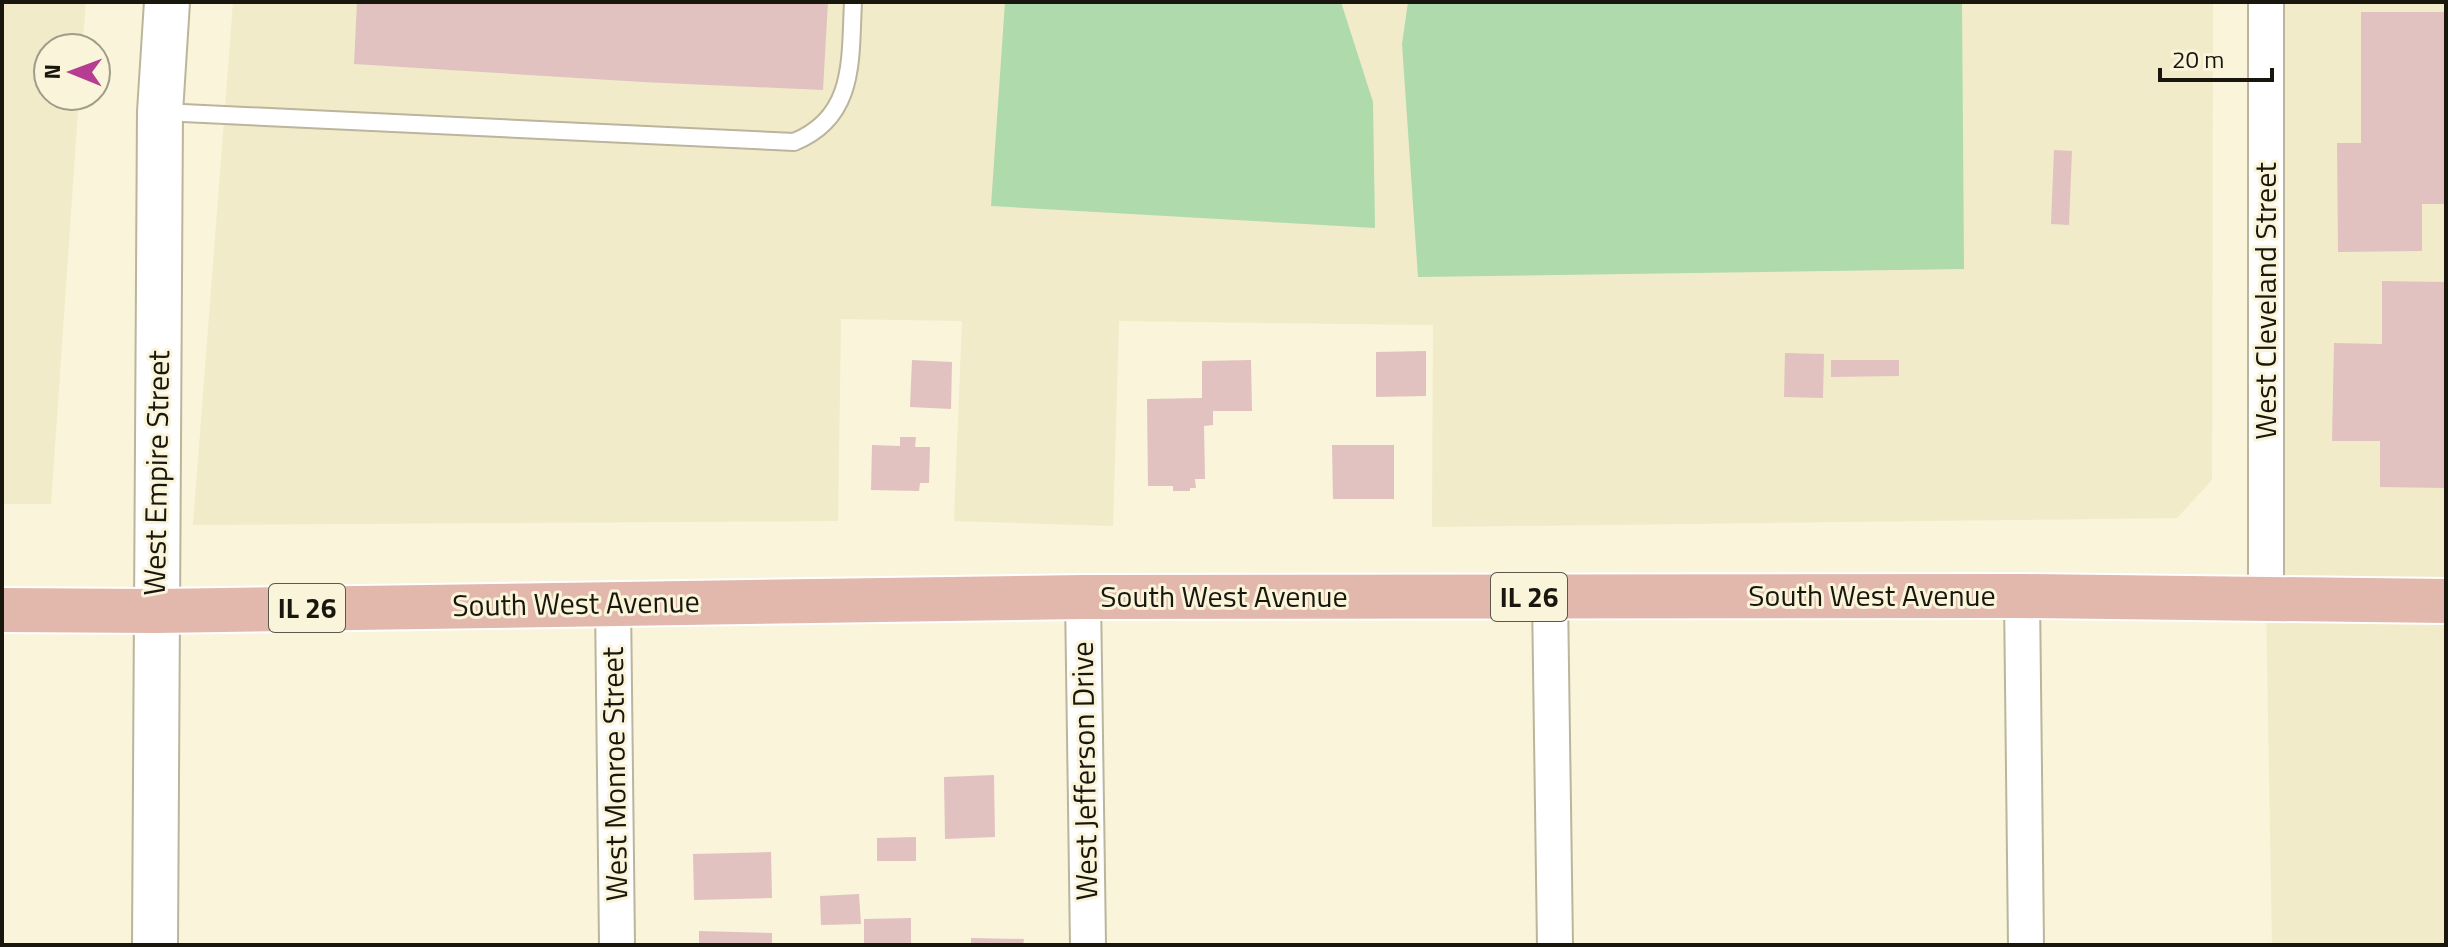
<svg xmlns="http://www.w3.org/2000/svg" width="2448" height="947" viewBox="0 0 2448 947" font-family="'Titillium Web',sans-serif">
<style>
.built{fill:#f1ebc9}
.green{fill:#aedaac}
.building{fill:#e1c2c0}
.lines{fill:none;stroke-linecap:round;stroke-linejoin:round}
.lane-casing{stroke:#bab59c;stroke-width:20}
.street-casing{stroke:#bab59c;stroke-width:38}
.secondary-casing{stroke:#bab59c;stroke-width:48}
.primary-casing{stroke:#fff;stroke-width:48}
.lane{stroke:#fff;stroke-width:16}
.street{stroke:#fff;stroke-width:34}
.secondary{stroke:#fff;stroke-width:44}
.primary{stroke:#e2b8ac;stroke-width:44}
.labels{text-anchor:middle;stroke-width:6;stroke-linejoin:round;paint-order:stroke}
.shield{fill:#f9f4da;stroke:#5c594a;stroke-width:2}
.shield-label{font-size:28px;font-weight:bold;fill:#19170d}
.street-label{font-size:30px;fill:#19170d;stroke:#f9f4da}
</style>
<rect width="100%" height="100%" fill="#f9f4da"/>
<path class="built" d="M2 2H86L82 48H48V96H79L51 504H2Z
M233 2H2213L2212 480 2177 518 1432 527 1433 325 1119 321 1113 526 954 521 962 321 841 319 838 521 193 525Z
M2266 2H2446V945H2272L2266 599Z"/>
<path class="green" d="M1005 2H1341L1373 102 1375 228 991 206Z
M1408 2H1962L1964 269 1418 277 1402 44Z"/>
<path class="building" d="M357 2H828L823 90 642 82 354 64Z
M2361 12H2446V204H2422V251L2338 252 2337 143H2361Z
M2054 150 2072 151 2069 225 2051 224Z
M2382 281 2446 282V488L2380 487V441H2332L2334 343 2382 344Z
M1426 351V396L1376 397V352Z
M1785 353 1824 354 1823 398 1784 397Z
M912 360 952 362 951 409 910 407Z
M1251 360 1252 411H1213V425L1204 426 1205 479H1195L1196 488H1190V491H1173V486H1148L1147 399 1202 398V361Z
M1831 360H1899V376L1831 377Z
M900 437H916L915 447H930L929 483H920L919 491 871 490 872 445 900 446Z
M1332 445H1394V499H1333Z
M994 775 995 837 945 839 944 777Z
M916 837V861H877V838Z
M771 852 772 898 694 900 693 854Z
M859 894 861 924 821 925 820 896Z
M911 918V945H864V919Z
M699 931 772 933V945H699Z
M971 938 1024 939 1023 945H971Z"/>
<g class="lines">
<defs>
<path id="lane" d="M162 112 794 142C856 117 850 59 853 2"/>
<path id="street" d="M2022 596 2026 945
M1083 597 1088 945
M1550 597 1555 945
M2266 599V2
M613 603 617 945"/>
<path id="secondary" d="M155 945 160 112 167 2"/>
<path id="primary" d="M2 610 156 611 1083 597 2022 596 2446 601"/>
</defs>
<use href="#lane" class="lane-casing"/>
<use href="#street" class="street-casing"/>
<use href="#secondary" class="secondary-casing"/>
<use href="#primary" class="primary-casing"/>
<use href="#lane" class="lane"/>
<use href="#street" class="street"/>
<use href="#secondary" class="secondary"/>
<use href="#primary" class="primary"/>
</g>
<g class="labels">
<g class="shield">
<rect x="1491" y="573" width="76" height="48" rx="6"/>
<rect x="269" y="584" width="76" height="48" rx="6"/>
</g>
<g class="shield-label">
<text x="1529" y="607">IL 26</text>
<text x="307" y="618">IL 26</text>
</g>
<g class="street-label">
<text transform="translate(2266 301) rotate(-90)" y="10">West Cleveland Street</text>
<text transform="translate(157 473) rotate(-89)" y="10">West Empire Street</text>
<text x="1872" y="606">South West Avenue</text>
<text x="1224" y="607">South West Avenue</text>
<text transform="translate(576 604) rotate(-1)" y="10">South West Avenue</text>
<text transform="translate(1085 771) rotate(-91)" y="10">West Jefferson Drive</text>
<text transform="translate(615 774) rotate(-91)" y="10">West Monroe Street</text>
</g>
</g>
<rect width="2448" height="947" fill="none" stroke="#19170d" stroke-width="8"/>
<g transform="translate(72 72) rotate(271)"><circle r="38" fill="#f9f4da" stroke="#9f9c88" stroke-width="2"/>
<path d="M0-6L14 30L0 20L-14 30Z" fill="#b63d91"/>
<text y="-12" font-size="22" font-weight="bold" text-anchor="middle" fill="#19170d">N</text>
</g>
<path d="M2160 68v12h112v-12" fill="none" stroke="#19170d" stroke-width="4"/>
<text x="2172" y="68" font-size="24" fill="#19170d" stroke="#f9f4da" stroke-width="6" paint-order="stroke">20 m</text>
</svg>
